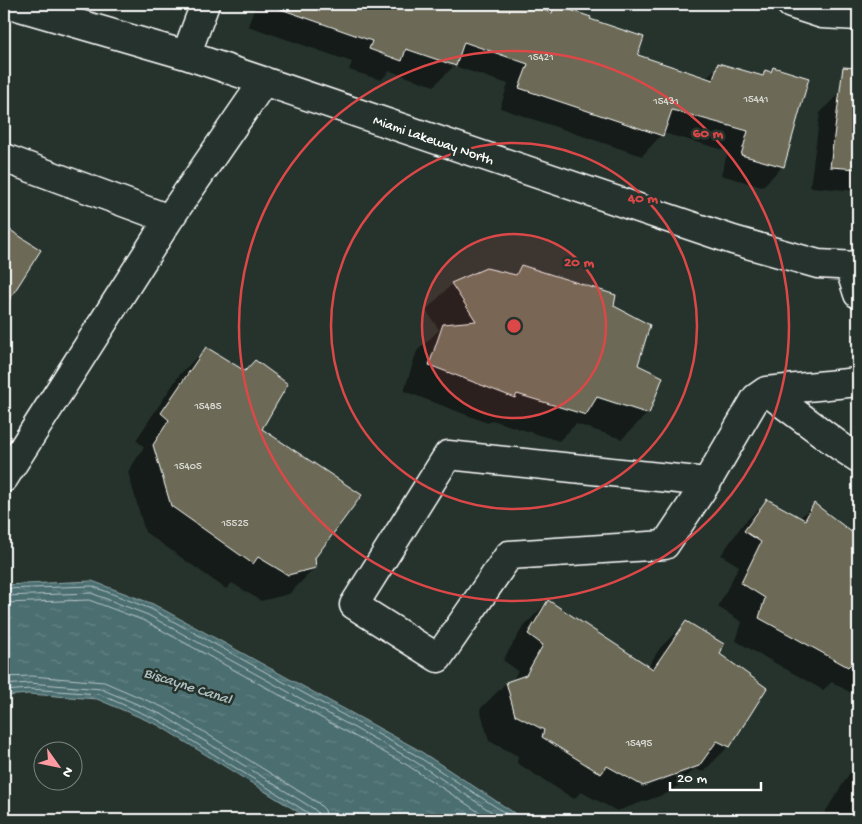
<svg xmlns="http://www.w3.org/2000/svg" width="862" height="824" viewBox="0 0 862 824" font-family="'Gochi Hand',sans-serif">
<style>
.water{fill:url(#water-ripples);stroke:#93a8aa}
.shadow{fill:#0007;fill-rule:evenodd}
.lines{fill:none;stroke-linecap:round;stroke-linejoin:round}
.shore{stroke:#b7c5c6;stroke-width:1}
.building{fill:#6c6b56;stroke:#fff}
.minor-casing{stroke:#fff;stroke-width:31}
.minor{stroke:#26332d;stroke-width:28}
.ring{fill:none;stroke:#dc4848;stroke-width:2.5}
.labels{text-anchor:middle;stroke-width:5;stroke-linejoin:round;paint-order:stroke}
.number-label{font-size:11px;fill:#dadad5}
.street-label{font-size:14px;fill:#fff;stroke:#26332d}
.water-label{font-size:15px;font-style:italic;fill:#aebebf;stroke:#26332d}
.centre{fill:#dc4848;stroke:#26332d;stroke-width:2.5}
.ring-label{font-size:15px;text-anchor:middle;font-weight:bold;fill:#dc4848;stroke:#26332d;stroke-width:5;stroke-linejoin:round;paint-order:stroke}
</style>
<defs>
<pattern id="water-ripples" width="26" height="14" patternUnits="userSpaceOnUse" patternTransform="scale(1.25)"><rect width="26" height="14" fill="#4b6e71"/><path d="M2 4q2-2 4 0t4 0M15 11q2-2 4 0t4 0" fill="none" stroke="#668486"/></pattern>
</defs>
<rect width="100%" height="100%" fill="#26332d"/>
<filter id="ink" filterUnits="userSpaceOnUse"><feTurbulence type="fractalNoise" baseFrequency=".02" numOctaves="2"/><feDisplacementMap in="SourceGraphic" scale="10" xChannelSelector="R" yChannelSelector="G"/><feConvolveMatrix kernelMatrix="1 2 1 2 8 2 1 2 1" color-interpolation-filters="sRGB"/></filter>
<g filter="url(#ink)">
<path class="water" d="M92 581 153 604 417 749 525 820H311L158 725 97 699 29 694 4 696V585Z"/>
<path class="shadow" d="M256 4H522L548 13 555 6 588 20 637 56 705 79 719 65 760 76 765 71 769 73 773 69 783 166 762 187 721 175 728 151 663 133 642 156 500 108 508 84 454 66 434 86 390 71 381 80 349 70 352 62 248 26Z
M840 92 858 94V191L810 187 820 113Z
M4 228 39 251 4 305Z
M522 266 612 307 637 366 648 413 622 439 576 424 559 441 492 420 488 423 404 391 417 351 439 330 426 310 452 284 486 269 513 275ZM591 394 636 408V411L590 396Z
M206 348 261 430 314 557 315 568 289 594 261 601 232 583 226 589 145 532 128 472 144 447 136 440 180 374Z
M767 500 799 519 814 504 858 539V697L832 682 823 690 736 641 742 622 718 607 739 566 721 555 743 524Z
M548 601 648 667 660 648 686 622 719 654 766 689 729 746 703 772 695 769 671 792 617 811 581 792 574 799 517 763 518 756 489 741 480 709 506 683 512 681 518 671 503 660 523 627Z
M858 760V820H820Z"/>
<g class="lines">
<path class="shore" d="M4 589 92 586 151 609 414 754 516 820
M4 596 91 593 148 615 411 759 504 820
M4 603 89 600 145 621 407 765 491 820
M4 677 31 676 104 682 167 709 318 803 325 810 327 820
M4 685 30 683 101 689 163 715 314 809 318 813 319 820
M4 691 30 689 99 694 160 721 310 814 313 820"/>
</g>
<path class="building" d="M275 4H525L552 13 555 5 591 17 590 19 644 37 638 55 713 80 718 63 763 76 765 70 771 72 773 67 809 78 784 167 741 155 748 131 672 110 663 136 519 88 528 64 464 42 456 66 406 49 402 61 369 49 372 41 275 7Z
M843 67 858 68V169L830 167Z
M4 226 41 250 4 308Z
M521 265 616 295 614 306 650 325 638 365 663 377 649 414 597 397 586 415 517 394 515 398 429 365 443 324 476 321 451 283 486 268 516 275Z
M206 347 245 371 255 360 288 384 262 429 362 495 315 558 316 568 288 575 258 557 253 564 171 506 153 445 169 420 161 413Z
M767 499 805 520 814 503 858 537V657L848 667 759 618 765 598 741 583 761 542 744 531Z
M548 600 653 669 686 621 724 644 720 654 767 688 730 747 717 741 699 766 643 786 607 766 601 774 542 737 544 730 515 715 506 682 526 675 543 645 528 634Z"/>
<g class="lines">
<defs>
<path id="minor" d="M10 4 186 55 733 240 818 264 858 266
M791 4 822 14 858 16
M186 55 205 4
M4 158 169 219 4 478
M169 219 264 81
M849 266 858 294
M766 391 841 447 858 458
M707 482 448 455 354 605 438 658 509 555 665 545 707 482 756 398 766 391 858 382"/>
</defs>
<use href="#minor" class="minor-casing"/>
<use href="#minor" class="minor"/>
</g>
</g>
<circle cx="514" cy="326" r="92" fill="#dc4848" fill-opacity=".12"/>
<g class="ring">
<circle cx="514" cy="326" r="92"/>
<circle cx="514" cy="326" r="183"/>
<circle cx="514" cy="326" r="275"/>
</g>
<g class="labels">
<g class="number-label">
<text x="541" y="60">15421</text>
<text x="756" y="102">15441</text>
<text x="666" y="104">15431</text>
<text x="208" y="409">15485</text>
<text x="188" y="469">15405</text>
<text x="235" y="526">15525</text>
<text x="639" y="746">15495</text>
</g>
<g class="street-label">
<text transform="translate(434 139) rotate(19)" y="5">Miami Lakeway North</text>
</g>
<g class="water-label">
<text transform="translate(188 685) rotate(18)" y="5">Biscayne Canal</text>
</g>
</g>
<circle cx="514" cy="326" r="8" class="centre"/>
<g class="ring-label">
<text x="708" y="137">60 m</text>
<text x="643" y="202">40 m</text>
<text x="579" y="266">20 m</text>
</g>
<rect width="862" height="824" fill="none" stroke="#26332d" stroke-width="20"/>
<rect x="10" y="10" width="842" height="804" fill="none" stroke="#fff" stroke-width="2" filter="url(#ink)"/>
<g transform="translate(58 766) rotate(123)"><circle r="24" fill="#26332d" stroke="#7d8581"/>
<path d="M0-4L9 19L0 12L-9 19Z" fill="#ff9aa2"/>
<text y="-8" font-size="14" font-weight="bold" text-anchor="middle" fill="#ffffff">N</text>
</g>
<path d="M670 782v8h91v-8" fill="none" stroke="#ffffff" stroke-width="2.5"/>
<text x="677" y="782" font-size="15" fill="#ffffff" stroke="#26332d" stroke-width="4" paint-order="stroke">20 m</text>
</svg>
